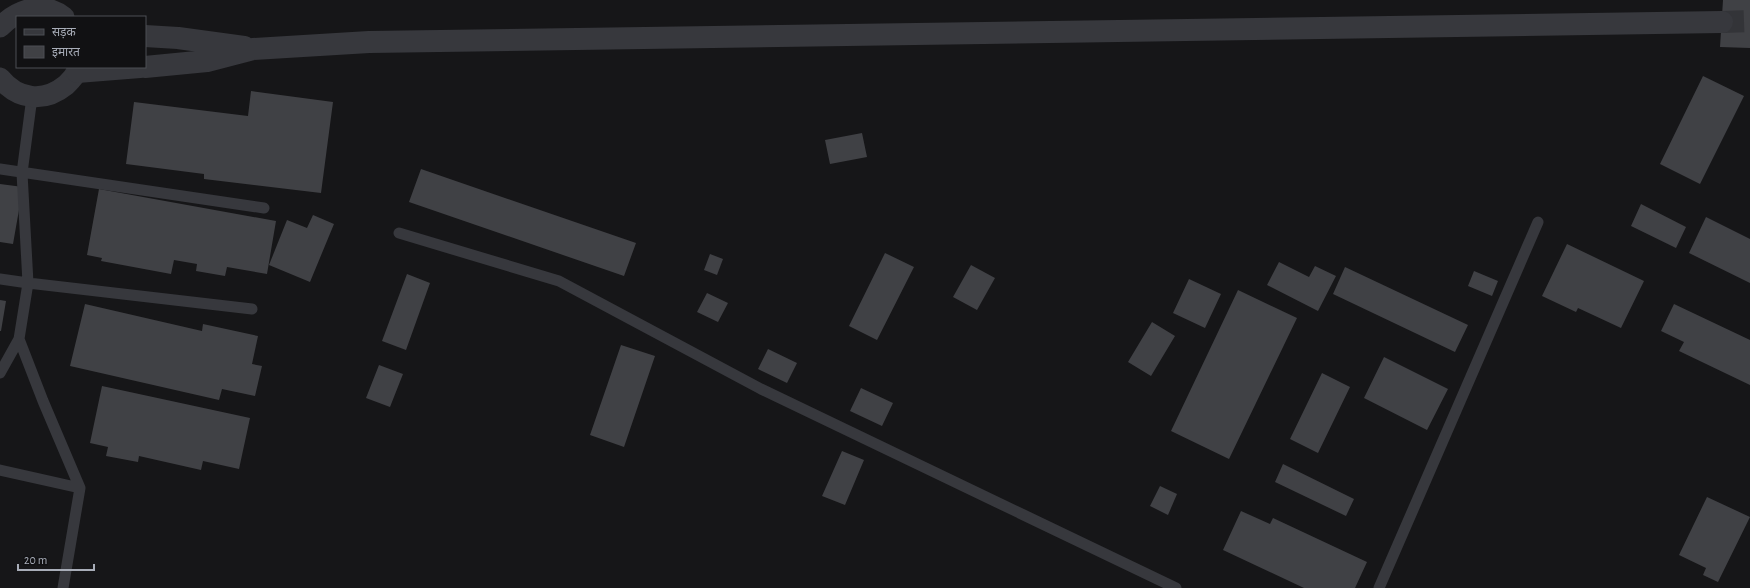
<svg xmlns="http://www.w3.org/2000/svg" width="1750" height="588" viewBox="0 0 1750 588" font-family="'Alegreya Sans','Noto Sans Devanagari',sans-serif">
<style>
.building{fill:#404145}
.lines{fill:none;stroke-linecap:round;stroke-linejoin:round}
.tertiary-tunnel{stroke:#333438;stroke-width:22;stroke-dasharray:22 11;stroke-linecap:butt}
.service{stroke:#37383d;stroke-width:11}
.minor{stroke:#37383d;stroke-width:21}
.tertiary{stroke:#37383d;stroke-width:22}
</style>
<rect width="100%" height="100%" fill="#161618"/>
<path class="building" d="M1723 0H1750V48L1720 47Z
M1703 76 1744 96 1700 184 1660 164Z
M251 91 333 102 321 193 204 179V174L126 164 134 102 248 116Z
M862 133 867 157 830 164 825 140Z
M421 169 636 243 624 276 409 202Z
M0 184 23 187 13 244 0 242Z
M99 189 276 221 267 274 227 267 225 276 196 271 197 264 174 260 171 274 101 261 102 258 87 255Z
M1641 204 1686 227 1676 248 1631 226Z
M313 215 334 224 310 282 269 265 287 220 307 228Z
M1706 217 1750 239V283L1689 253Z
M1567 244 1644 281 1621 328 1578 308 1576 312 1542 296Z
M885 253 914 267 877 340 849 326Z
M710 254 723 259 717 275 704 270Z
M1279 262 1309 277 1315 266 1336 276 1318 311 1267 285Z
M971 265 995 278 977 310 953 297Z
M1345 267 1468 325 1455 352 1333 294Z
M1474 271 1498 281 1492 296 1468 286Z
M407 274 430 283 406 350 382 341Z
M1189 279 1221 294 1205 328 1173 313Z
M1238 290 1297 318 1229 459 1171 431Z
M707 293 728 303 718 322 697 312Z
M0 300 6 301 1 331H0Z
M85 304 202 331 203 324 258 336 252 364 262 366 255 396 222 389 219 400 70 366Z
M1674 304 1750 340V385L1679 351 1684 342 1661 331Z
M1152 322 1175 336 1151 376 1128 362Z
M621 345 655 356 624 447 590 435Z
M768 349 797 363 787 383 758 369Z
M1384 357 1448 389 1427 430 1364 398Z
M379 365 403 374 390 407 366 398Z
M1322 373 1350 387 1318 453 1290 439Z
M102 386 250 418 239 469 203 461 201 470 139 456 138 462 106 456 108 447 90 443Z
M861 388 893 403 882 426 850 411Z
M842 451 864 460 845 505 822 496Z
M1283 464 1354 499 1346 516 1275 482Z
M1160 486 1177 494 1168 515 1150 506Z
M1707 497 1750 517 1718 582 1703 575 1706 568 1679 555Z
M1241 511 1270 524 1273 518 1367 562 1355 588H1304L1223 550Z"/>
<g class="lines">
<path class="tertiary-tunnel" d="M1722 22 1750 21"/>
<path class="service" d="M0 169 264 208
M399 233 559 281 761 389 1176 588
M0 279 28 283 252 309
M19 339 43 401 80 488
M0 373 19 339 28 283 22 173 32 97
M0 470 80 488 63 588
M1379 588 1538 222"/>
<path class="minor" d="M0 27C17 10 42 0 64 17
M0 78C18 100 44 103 66 85 72 79 76 75 78 67"/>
<path class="tertiary" d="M145 36 178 38 244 47
M145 67 207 61 253 49 369 42 1722 22
M77 72 140 67"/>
</g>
<rect x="16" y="16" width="130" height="52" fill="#111113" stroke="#4d4f55"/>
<rect x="24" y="29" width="20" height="6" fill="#37383d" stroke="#4d4f55"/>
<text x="52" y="36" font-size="12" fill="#a8adb8">सड़क</text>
<rect x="24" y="46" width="20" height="12" fill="#404145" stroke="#4d4f55"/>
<text x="52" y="56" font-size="12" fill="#a8adb8">इमारत</text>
<path d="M18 564v6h76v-6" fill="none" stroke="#a8adb8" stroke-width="2"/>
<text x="24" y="564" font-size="12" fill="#a8adb8" stroke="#111113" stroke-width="3" paint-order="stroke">20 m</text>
</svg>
